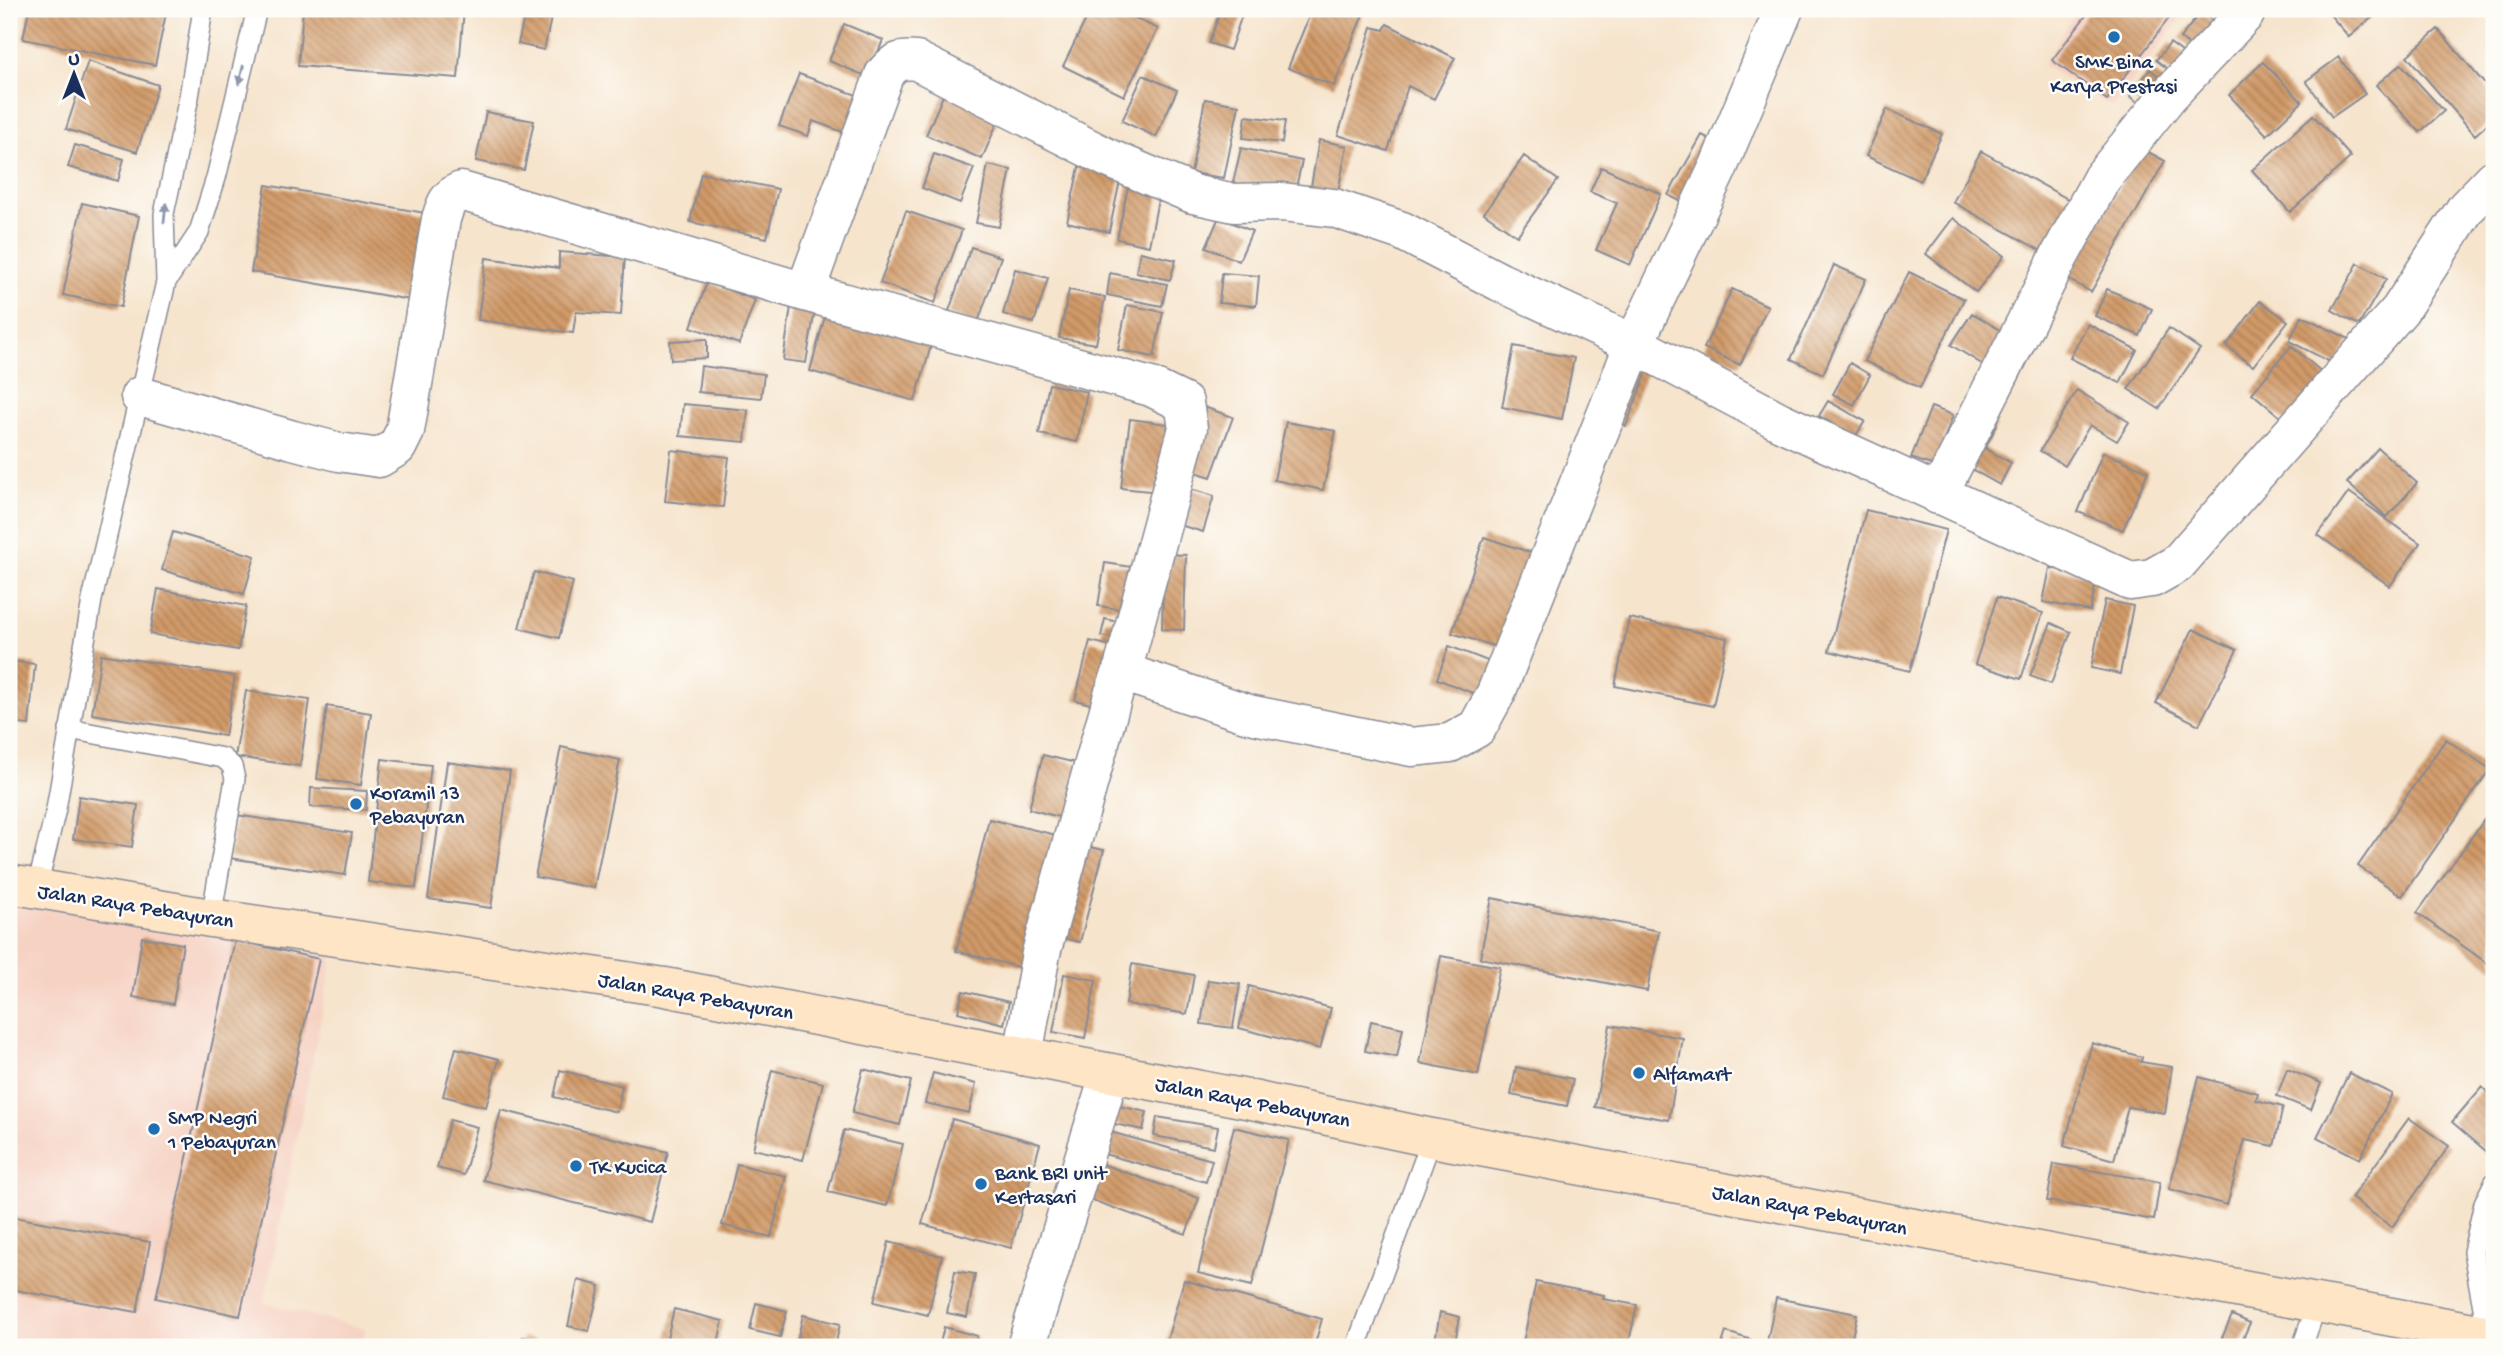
<svg xmlns="http://www.w3.org/2000/svg" width="2503" height="1356" viewBox="0 0 2503 1356" font-family="'Gochi Hand',sans-serif">
<style>
.built{fill:#f6d2c3}
.building{fill:url(#building-back-hatch)}
.lines{fill:none;stroke-linecap:round;stroke-linejoin:round}
.lane-casing{stroke:#888a95;stroke-width:22}
.street-casing{stroke:#888a95;stroke-width:41}
.secondary-casing{stroke:#888a95;stroke-width:41}
.lane{stroke:#fff;stroke-width:19}
.street{stroke:#fff;stroke-width:38}
.secondary{stroke:#fde5c5;stroke-width:38}
.oneway{fill:#8d97ae}
.poi-dot{fill:#1f6fb2;stroke:#fdfcf7;stroke-width:2.5}
.labels{text-anchor:middle;stroke-width:5;stroke-linejoin:round;paint-order:stroke}
.poi-label{font-size:21px;fill:#1b2f5e;stroke:#fdfcf7;text-anchor:start}
.street-label{font-size:21px;fill:#1b2f5e;stroke:#fdfcf7}
</style>
<defs>
<pattern id="building-back-hatch" width="6" height="6" patternUnits="userSpaceOnUse" patternTransform="scale(1.75)"><rect width="6" height="6" fill="#d19a68"/><path d="M-1 5l2 2M0 0l6 6M5-1l2 2" fill="none" stroke="#a97e59"/></pattern>
</defs>
<rect width="100%" height="100%" fill="#fdfcf7"/>
<filter id="ink" filterUnits="userSpaceOnUse"><feTurbulence type="fractalNoise" baseFrequency=".0143" numOctaves="2"/><feDisplacementMap in="SourceGraphic" scale="14" xChannelSelector="R" yChannelSelector="G"/><feConvolveMatrix kernelMatrix="1 2 1 2 8 2 1 2 1" color-interpolation-filters="sRGB"/></filter>
<filter id="wash" filterUnits="userSpaceOnUse"><feTurbulence type="fractalNoise" baseFrequency=".00686" numOctaves="4" result="noise"/><feDisplacementMap in="SourceGraphic" scale="28" xChannelSelector="R" yChannelSelector="G"/><feGaussianBlur stdDeviation="1.57" result="paint"/><feColorMatrix in="noise" values="0 0 0 0 0 0 0 0 0 0 0 0 0 0 0 0 0 1.4 0 .05"/><feComposite in="paint" operator="in"/></filter>
<g filter="url(#wash)">
<rect width="100%" height="100%" fill="#f6e4cc"/>
<path class="built" d="M2078 9H2188L2112 107 2043 65Z
M9 900 333 956 264 1303 365 1329 362 1347H9Z"/>
<g id="blocks">
<path class="building" d="M29 9H167L155 65 23 39Z
M303 9H464L458 78 298 66Z
M526 9H553L544 50 518 44Z
M1091 9H1117L1158 29 1124 96 1063 66Z
M1221 9H1244L1230 50 1209 43Z
M1312 9H1356L1364 12 1334 86 1288 68Z
M2091 9H2176L2107 100 2052 60Z
M2325 9H2379L2381 10 2349 37Z
M2201 12 2223 29 2201 56 2180 38Z
M844 24 883 40 868 77 829 61Z
M1387 24 1455 58 1434 99 1408 86 1388 151 1338 135 1372 27 1384 30Z
M2438 29 2494 95V118L2475 135 2407 56Z
M2170 43 2190 58 2176 75 2156 60Z
M2339 57 2365 94 2332 117 2306 81Z
M88 61 158 85 137 152 66 129Z
M2263 62 2302 102 2267 135 2229 95Z
M2401 64 2444 111 2420 132 2376 85Z
M2150 69 2168 83 2148 110 2130 96Z
M799 74 865 98 851 135 813 121 808 136 779 126Z
M1143 75 1177 90 1156 137 1122 121Z
M945 91 1001 114 982 159 926 135Z
M1205 99 1239 105 1224 178 1191 173Z
M1887 109 1942 134 1920 181 1866 156Z
M486 112 534 121 524 170 476 161Z
M2313 115 2351 157 2290 212 2252 170Z
M1246 116 1285 121 1282 143 1243 138Z
M1702 135 1721 145 1688 205 1668 195Z
M1319 140 1347 146 1337 197 1310 192Z
M75 145 124 159 118 181 68 167Z
M1241 148 1302 161 1293 201 1232 187Z
M2141 148 2165 161 2091 292 2068 279Z
M1981 151 2073 202 2045 253 1953 202Z
M934 154 974 168 960 203 922 188Z
M1524 156 1558 180 1517 236 1484 213Z
M988 165 1011 170 999 227 976 223Z
M1079 167 1121 176 1109 232 1067 222Z
M1601 167 1661 194 1630 265 1596 250 1617 203 1590 192Z
M701 173 778 189 767 238 690 222Z
M1130 177 1161 184 1149 246 1117 239Z
M266 185 431 214 416 301 251 272Z
M82 203 139 216 121 307 63 295Z
M906 211 962 230 935 303 880 283Z
M1219 217 1252 231 1239 261 1206 247Z
M1953 218 2004 256 1976 292 1926 254Z
M971 247 1001 257 977 325 948 314Z
M559 252 625 257 621 315 576 312 573 333 478 320 486 258 559 268Z
M1140 252 1176 260 1170 280 1136 272Z
M2358 263 2386 279 2359 325 2332 310Z
M1834 265 1866 279 1823 374 1791 359Z
M1015 269 1048 278 1034 323 1003 314Z
M1909 272 1964 299 1920 388 1864 361Z
M1110 273 1167 284 1162 306 1107 295Z
M1222 273 1259 276 1256 306 1219 303Z
M707 282 755 300 739 344 691 327Z
M1732 289 1768 306 1740 365 1704 348Z
M2107 289 2152 309 2140 336 2095 316Z
M1069 290 1105 297 1096 344 1059 338Z
M792 300 816 304 806 363 783 360Z
M2260 301 2288 321 2253 366 2226 346Z
M1127 305 1163 312 1154 357 1118 350Z
M827 309 933 339 915 401 810 371Z
M1972 313 2010 336 1990 369 1951 345Z
M2302 316 2349 339 2336 365 2289 341Z
M2088 324 2137 350 2120 383 2070 358Z
M2169 328 2200 349 2159 409 2128 389Z
M707 339V358L671 360 670 341Z
M1514 346 1574 358 1562 419 1502 407Z
M2291 346 2330 379 2290 425 2252 393Z
M1635 357 1650 363 1626 426 1612 421Z
M1850 363 1870 375 1854 405 1833 394Z
M701 366 764 374 761 398 698 392Z
M1049 384 1087 392 1077 442 1039 434Z
M2077 390 2129 422 2117 441 2090 425 2065 466 2040 451Z
M1828 401 1865 421 1855 437 1819 416Z
M683 404 748 410 745 442 680 436Z
M1204 407 1233 417 1211 477 1183 468Z
M1931 407 1953 415 1934 466 1911 458Z
M1983 418 1997 425 1985 448 2011 463 2000 485 1959 462Z
M1130 419 1168 424 1159 492 1121 488Z
M1286 422 1336 431 1323 490 1274 480Z
M2378 448 2417 483 2387 517 2347 483Z
M671 450 729 457 723 507 665 501Z
M2103 452 2148 471 2123 530 2078 512Z
M1184 487 1214 496 1203 532 1173 523Z
M2349 492 2420 543 2390 586 2318 535Z
M1866 510 1946 530 1910 671 1829 651Z
M173 532 255 556 244 594 162 570Z
M1484 537 1535 554 1503 649 1452 633Z
M1164 554 1186 555 1184 630 1162 629Z
M1105 563 1138 568 1132 611 1098 606Z
M2050 568 2097 577 2090 611 2043 602Z
M534 572 573 582 559 638 519 628Z
M158 589 246 606 238 650 150 634Z
M1997 597 2043 613 2021 679 1975 664Z
M2105 600 2133 606 2120 674 2091 668Z
M1629 618 1727 638 1713 706 1615 686Z
M1105 619 1127 624 1124 641 1101 636Z
M2051 623 2071 632 2051 684 2030 676Z
M2193 629 2237 650 2199 725 2156 703Z
M1090 641 1116 647 1102 707 1075 700Z
M1449 646 1498 665 1485 698 1437 679Z
M101 654 235 676 225 736 92 714Z
M9 661 35 664 29 725 9 723Z
M246 691 310 700 300 766 235 757Z
M327 706 371 713 361 785 317 779Z
M2446 739 2490 769 2402 896 2358 866Z
M561 747 620 760 594 888 535 877Z
M1043 755 1084 765 1070 820 1029 809Z
M382 759 431 765 416 888 368 882Z
M447 762 510 771 491 908 428 899Z
M311 788 367 791 366 810 310 807Z
M79 796 138 805 132 847 73 839Z
M236 815 352 833 345 875 229 858Z
M2487 816 2494 821V968L2417 913Z
M989 819 1064 837 1030 970 956 951Z
M1080 845 1104 850 1080 942 1056 937Z
M1492 898 1659 931 1647 991 1480 958Z
M142 937 183 944 173 1004 133 997Z
M235 940 319 959 240 1316 156 1298Z
M1441 956 1500 967 1478 1075 1420 1063Z
M1132 964 1194 975 1187 1014 1126 1004Z
M1064 974 1096 980 1085 1038 1053 1032Z
M1208 980 1240 984 1233 1028 1201 1024Z
M1249 986 1331 1008 1320 1049 1239 1028Z
M963 991 1009 1002 1004 1024 958 1012Z
M1371 1021 1403 1028 1397 1057 1365 1051Z
M1610 1025 1683 1038 1669 1120 1595 1107Z
M2092 1043 2142 1057 2141 1062 2172 1067 2165 1113 2128 1107 2114 1160 2064 1146Z
M456 1048 499 1059 486 1107 443 1096Z
M1516 1067 1573 1079 1567 1106 1511 1095Z
M863 1069 911 1081 900 1125 852 1113Z
M2287 1069 2321 1083 2311 1110 2277 1096Z
M560 1070 622 1086 617 1112 554 1097Z
M772 1070 823 1083 803 1160 753 1149Z
M933 1073 976 1084 969 1113 925 1103Z
M2349 1073 2392 1094 2360 1159 2317 1137Z
M2199 1077 2258 1093 2256 1100 2283 1107 2274 1146 2245 1140 2227 1205 2169 1189Z
M2482 1087 2494 1098V1158L2452 1122Z
M1109 1104 1147 1112 1143 1130 1105 1122Z
M501 1110 668 1152 650 1222 483 1180Z
M1157 1117 1218 1127 1214 1147 1154 1136Z
M2409 1118 2449 1146 2392 1227 2351 1198Z
M952 1119 1040 1144 1011 1248 922 1224Z
M450 1120 477 1127 464 1175 437 1168Z
M1234 1127 1289 1140 1252 1286 1198 1273Z
M844 1130 903 1144 887 1206 828 1192Z
M1103 1130 1212 1160 1206 1182 1097 1152Z
M1099 1163 1199 1198 1186 1234 1086 1198Z
M737 1164 786 1176 771 1237 722 1225Z
M2054 1164 2160 1182 2154 1220 2047 1201Z
M9 1216 150 1242 137 1312 9 1289Z
M889 1242 942 1256 928 1315 874 1302Z
M2484 1259H2494V1298H2482Z
M955 1271 975 1274 967 1317 947 1313Z
M578 1280 600 1286 589 1331 568 1326Z
M1184 1280 1322 1319 1314 1347H1165Z
M1536 1282 1604 1295 1603 1299 1637 1305 1629 1342 1622 1341 1621 1347H1522Z
M1776 1298 1857 1314 1850 1347H1766Z
M756 1303 787 1311 780 1337 750 1330Z
M674 1309 723 1321 717 1347H665Z
M1440 1312 1460 1317 1454 1347H1434Z
M803 1315 840 1324 835 1347H806L796 1345Z
M2232 1315 2250 1323 2239 1347H2218Z
M944 1327 977 1336 975 1347H939Z
M1726 1332 1752 1340 1750 1347H1721Z
M523 1337 560 1346V1347H520Z"/>
</g>
</g>
<g filter="url(#ink)">
<use href="#blocks" fill-opacity="0" stroke="#888a95" stroke-width="2"/>
<g class="lines">
<defs>
<path id="lane" d="M166 282 199 232 216 178 257 9
M69 729 223 758 232 766 235 779 211 918
M37 888 56 809 92 600 166 282 164 214 189 97 203 9
M2488 1335 2473 1252 2484 1203 2494 1183
M1356 1347 1432 1138
M2302 1347 2317 1304"/>
<path id="street" d="M805 292 884 75C893 62 900 59 917 61L1108 158 1193 194 1234 203 1282 202 1334 208 1402 231 1500 282 1634 344 1781 422 2130 581 2152 578 2177 564 2400 310 2466 208 2494 179
M140 396 293 440 339 452 379 458 397 447 405 431 441 219C445 206 447 197 461 191L805 292 1151 387 1184 403 1188 428 1122 672 1113 695 1041 953 1023 1056
M1938 495 2059 257 2102 178 2168 96 2245 14
M1122 672 1249 714 1411 747 1450 743 1477 728 1496 693 1634 344 1718 168 1784 9
M1027 1344 1110 1073"/>
<path id="secondary" d="M9 884 211 918 665 987 1252 1100 1432 1138 2494 1336"/>
</defs>
<use href="#lane" class="lane-casing"/>
<use href="#street" class="street-casing"/>
<use href="#secondary" class="secondary-casing"/>
<use href="#lane" class="lane"/>
<use href="#street" class="street"/>
<use href="#secondary" class="secondary"/>
</g>
<defs><path id="oneway-solid" d="M-6-.8H1V-3.2L6.5 0L1 3.2V.8H-6Z" transform="scale(1.75)"/></defs>
<g class="oneway">
<use href="#oneway-solid" transform="translate(241 75) rotate(104)"/>
<use href="#oneway-solid" transform="translate(165 213) rotate(-84)"/>
</g>
</g>
<g class="poi-dot">
<circle cx="2114" cy="37" r="7"/>
<circle cx="356" cy="804" r="7"/>
<circle cx="1639" cy="1073" r="7"/>
<circle cx="154" cy="1129" r="7"/>
<circle cx="576" cy="1166" r="7"/>
<circle cx="981" cy="1184" r="7"/>
</g>
<g class="labels">
<g class="poi-label">
<text x="2114" y="68" text-anchor="middle">SMK Bina<tspan x="2114" dy="24">Karya Prestasi</tspan></text>
<text x="370" y="799">Koramil 13<tspan x="370" dy="24">Pebayuran</tspan></text>
<text x="1653" y="1080">Alfamart</text>
<text x="168" y="1124">SMP Negri<tspan x="168" dy="24">1 Pebayuran</tspan></text>
<text x="590" y="1173">TK Kucica</text>
<text x="995" y="1179">Bank BRI unit<tspan x="995" dy="24">Kertasari</tspan></text>
</g>
<g class="street-label">
<text transform="translate(136 905) rotate(9)" y="7">Jalan Raya Pebayuran</text>
<text transform="translate(696 995) rotate(10)" y="7">Jalan Raya Pebayuran</text>
<text transform="translate(1253 1101) rotate(11)" y="7">Jalan Raya Pebayuran</text>
<text transform="translate(1810 1209) rotate(11)" y="7">Jalan Raya Pebayuran</text>
</g>
</g>
<rect width="2503" height="1356" fill="none" stroke="#fdfcf7" stroke-width="35"/>
<g transform="translate(74 74)" stroke="#fdfcf7" stroke-width="5" paint-order="stroke">
<path d="M0-5L12 26L0 18L-12 26Z" fill="#1b2f5e"/>
<text y="-10" font-size="19" font-weight="bold" text-anchor="middle" fill="#1b2f5e">U</text>
</g>
</svg>
